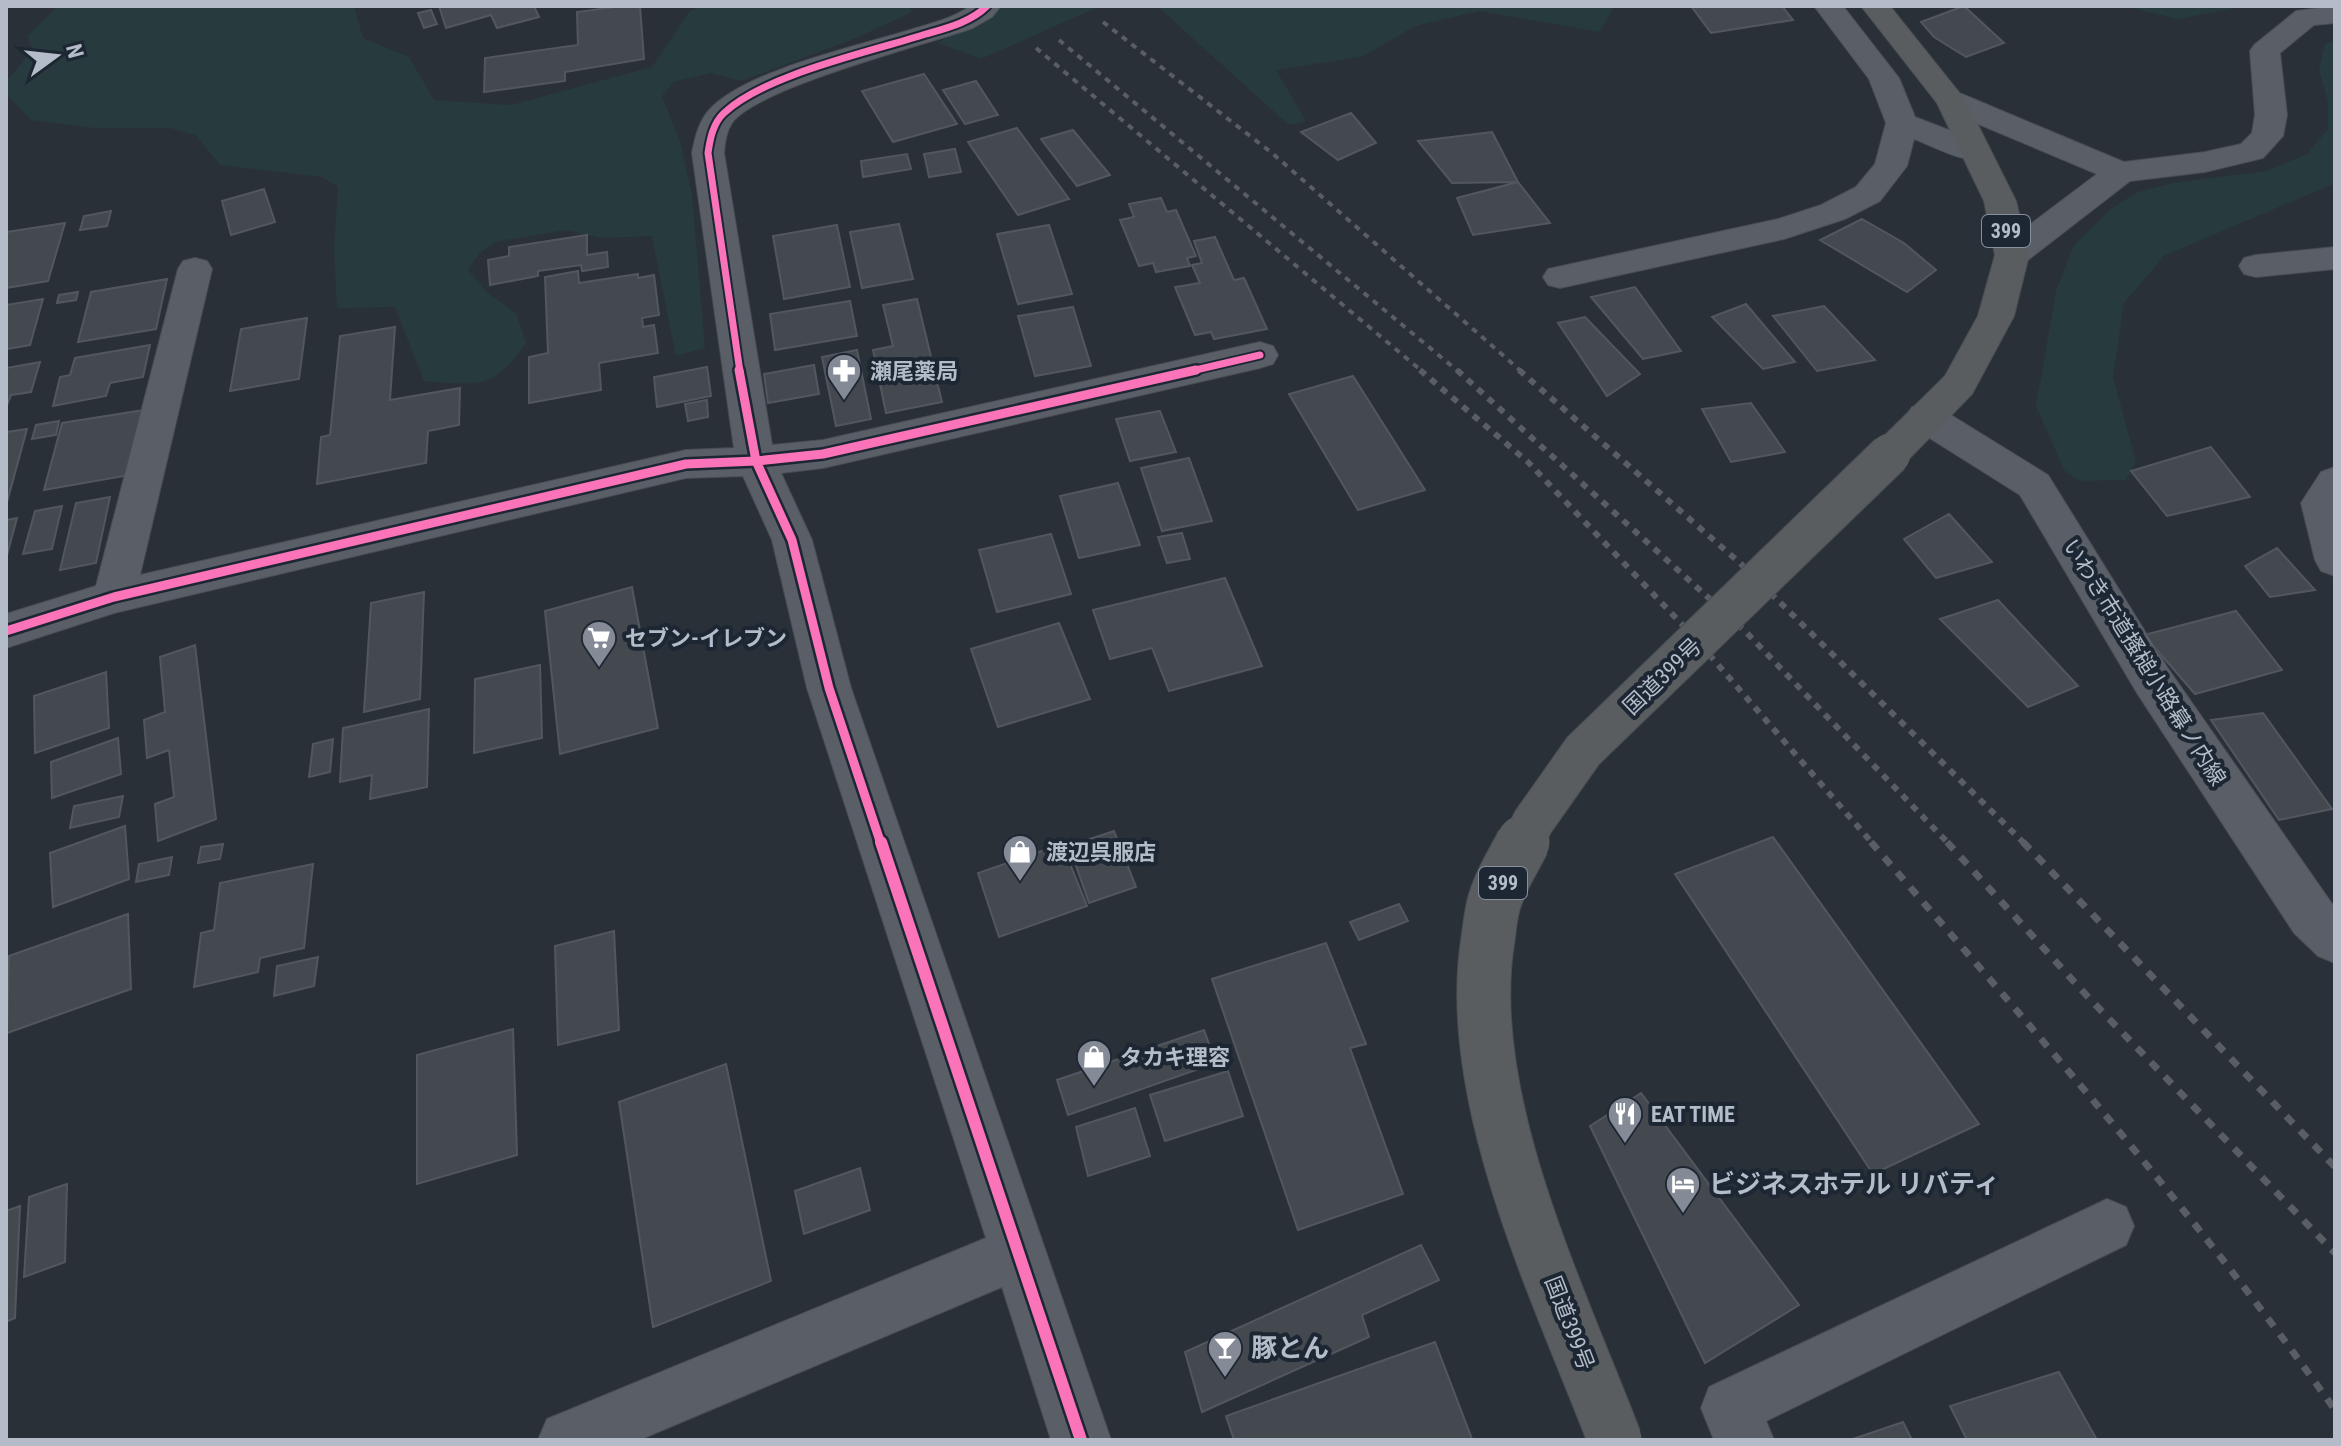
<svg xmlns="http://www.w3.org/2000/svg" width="2341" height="1446" viewBox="0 0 2341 1446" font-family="'Roboto Condensed','Noto Sans JP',sans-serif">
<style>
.green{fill:#273a3e}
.building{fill:#444950;stroke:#52575f;stroke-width:2}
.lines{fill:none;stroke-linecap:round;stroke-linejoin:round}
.minor-casing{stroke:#484c53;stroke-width:2}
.highway-casing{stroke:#474c53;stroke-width:2}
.minor{fill:#5a5e66;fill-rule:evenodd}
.highway{fill:#5a5d60;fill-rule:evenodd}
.rail-far2{stroke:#595d64;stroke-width:4;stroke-dasharray:6 6;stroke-linecap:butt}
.rail-far1{stroke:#595d64;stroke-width:6;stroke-dasharray:7 7;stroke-linecap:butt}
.rail{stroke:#595d64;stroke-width:7;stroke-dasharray:10 10;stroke-linecap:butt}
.highway-bridge-far1-casing{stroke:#474c53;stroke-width:43;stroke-linecap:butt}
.highway-bridge-casing{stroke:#474c53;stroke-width:55;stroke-linecap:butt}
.highway-bridge-far1{stroke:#5a5d60;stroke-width:41}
.highway-bridge{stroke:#5a5d60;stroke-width:53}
.cycleway-far2-casing{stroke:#1d2633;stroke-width:11}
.cycleway-far1-casing{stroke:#1d2633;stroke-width:14}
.cycleway-casing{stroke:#1d2633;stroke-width:17}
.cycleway-far2{stroke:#fb73b8;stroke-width:7}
.cycleway-far1{stroke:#fb73b8;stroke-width:9}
.cycleway{stroke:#fb73b8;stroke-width:12}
.labels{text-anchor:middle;stroke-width:8;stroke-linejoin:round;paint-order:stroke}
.shield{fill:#1d2633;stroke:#878f9c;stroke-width:2}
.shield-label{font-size:20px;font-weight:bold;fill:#b4bcc9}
.poi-label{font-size:22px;font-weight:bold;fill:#b4bcc9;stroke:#1d2633;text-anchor:start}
.street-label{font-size:22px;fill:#b4bcc9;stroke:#1d2633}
.near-poi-label{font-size:26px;font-weight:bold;fill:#b4bcc9;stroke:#1d2633;text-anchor:start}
</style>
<rect width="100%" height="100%" fill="#2a3038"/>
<path class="green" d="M58 6H354L363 38 409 57 434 100 511 105 652 67 690 11 702 6H910L912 12 856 38 741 81 711 73 673 82 662 96 680 141 692 194 705 348 676 356 652 236 602 238 565 230 494 242 479 254 468 270 489 294 516 313 526 343C493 391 478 385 424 381L395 307 337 308 334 249 338 187 322 177 220 165 196 135 170 128H94L31 120 6 94V81L33 50 27 36Z
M990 6H1100L981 59 938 43Z
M1157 6H1615L1599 32 1480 11 1415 26 1364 56 1276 70 1306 121 1289 125Z
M2122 6H2247L2178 19Z
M2335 40V183L2164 256 2124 303 2113 377 2136 462 2126 480 2079 481 2064 470 2036 406 2056 291 2074 245 2112 208 2138 192 2173 183 2266 171 2307 154 2328 129V101L2319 70 2325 44Z"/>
<path class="building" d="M439 6H534L539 17 497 28 491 15 446 28Z
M622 6H640L644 59 565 72V81L484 92 485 58 578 45 577 12Z
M1691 6H1782L1793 20 1711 33Z
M1964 6 2004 43 1966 57 1934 37 1921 22Z
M431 10 437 24 424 28 418 13Z
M924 74 957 124 893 142 862 91Z
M976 81 998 115 965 124 943 90Z
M1351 113 1376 143 1338 160 1301 132Z
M1017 128 1069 199 1018 215 968 142Z
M1073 130 1110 175 1077 186 1041 139Z
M1492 132 1518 182 1452 183 1418 141Z
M955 149 961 172 929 177 924 154Z
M907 154 911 169 863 177 861 161Z
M1518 182 1550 223 1473 235 1457 198Z
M264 189 275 222 231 235 222 201Z
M1161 198 1167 212 1176 210 1196 256 1187 258 1190 266 1156 272 1153 263 1139 266 1120 220 1134 217 1129 204Z
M111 211 107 226 80 230 84 216Z
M1862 219 1904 243 1936 270 1907 292 1820 240Z
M65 223 48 281 6 288V232Z
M899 224 913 279 862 288 850 232Z
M837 225 850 287 784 299 773 236Z
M1049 225 1072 294 1018 304 997 234Z
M587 235V255L607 252 608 267 582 271 581 265 538 271V276L490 285 488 260 509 256V247Z
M1215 237 1234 280 1244 278 1267 329 1214 339 1211 332 1195 335 1175 287 1200 283 1192 265 1202 263 1194 241Z
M578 271 579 283 638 274V278L654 275 659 315 642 318 643 327 654 325 658 353 599 363 601 390 529 403V357L548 353 545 277Z
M167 279 156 329 78 342 91 292Z
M1635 287 1681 351 1643 359 1591 297Z
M78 292 76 300 57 303 59 295Z
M43 299 30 345 7 349 6 353V305Z
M917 299 942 402 886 413 873 350 893 346 883 305Z
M850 301 857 336 775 350 770 314Z
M1746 304 1795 362 1763 369 1712 317Z
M1824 306 1875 360 1817 371 1773 316Z
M1073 307 1091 366 1035 376 1018 316Z
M1585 317 1640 374 1607 396 1558 323Z
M307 318 299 379 230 391 241 329Z
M395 327 390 400 460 388 459 425 428 431 426 463 317 484 321 437 330 435 340 336Z
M150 345 143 377 110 383 106 396 53 406 60 377 70 375 75 358Z
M857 350 871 419 836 426 822 357Z
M40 362 31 392 11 395 6 408V368Z
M814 365 819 394 768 403 764 374Z
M707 367 711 396 657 407 654 377Z
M1353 376 1425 490 1358 510 1289 394Z
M707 400 708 417 688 421 685 404Z
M1751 403 1785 452 1731 462 1702 409Z
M144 410 130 475 44 490 62 423Z
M1160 411 1176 452 1130 461 1116 419Z
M59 421 56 435 32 439 36 425Z
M27 429 6 506V432Z
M2211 447 2250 497 2167 516 2131 471Z
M1189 458 1212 521 1162 531 1141 468Z
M1118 483 1140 545 1079 558 1060 496Z
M110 497 96 563 60 570 76 503Z
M62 506 52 549 23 554 35 511Z
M1949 514 1992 562 1936 578 1904 539Z
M17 518 6 559V520Z
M1182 533 1190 559 1167 563 1158 537Z
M1051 534 1071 594 997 612 979 550Z
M2277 548 2315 590 2270 597 2245 566Z
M1225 578 1262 666 1169 691 1152 648 1110 659 1093 610Z
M632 587 658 728 560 754 545 611Z
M424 592 420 699 364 712 371 603Z
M1998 600 2078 686 2028 707 1940 619Z
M2236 611 2282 670 2195 694 2144 635Z
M1059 623 1090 699 998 727 971 649Z
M195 645 216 819 158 841 155 804 174 797 169 750 147 758 144 720 165 712 160 657Z
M540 665 542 738 474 753 475 679Z
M106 672 109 728 35 753 34 696Z
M429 709 427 787 370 799 372 775 340 782 343 728Z
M2263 713 2332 809 2279 820 2211 720Z
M118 738 121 774 52 798 51 762Z
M333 739 330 772 309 777 313 744Z
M123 796 119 817 70 828 74 806Z
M125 826 129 879 53 907 50 853Z
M1114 831 1136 887 1089 903 1069 846Z
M1773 837 1979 1124 1873 1174 1675 874Z
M223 844 220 859 198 863 201 847Z
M1062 844 1087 906 999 937 978 873Z
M172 857 169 875 136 882 139 864Z
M313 864 304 948 260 958 258 972 194 987 201 933 214 930 220 883Z
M1399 904 1408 921 1359 940 1350 922Z
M128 914 131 989 7 1033 9 956Z
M614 931 619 1030 558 1045 555 946Z
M1326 943 1366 1044 1350 1048 1403 1194 1298 1230 1212 979Z
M318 957 314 986 274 996 277 966Z
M513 1029 517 1155 417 1184V1055Z
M1204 1030 1216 1063 1068 1115 1057 1080Z
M726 1064 771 1281 653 1327 619 1102Z
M1228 1071 1243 1116 1165 1141 1150 1095Z
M1641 1093 1799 1305 1705 1363 1590 1126Z
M1135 1108 1150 1156 1088 1176 1076 1127Z
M860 1168 870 1210 804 1234 795 1191Z
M67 1184 65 1262 24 1277 29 1197Z
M20 1206 15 1318 6 1322V1211Z
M1421 1245 1439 1280 1362 1315 1369 1337 1202 1412 1185 1352Z
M1435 1342 1472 1439 1234 1440 1226 1416Z
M2059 1372 2097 1440H1967L1950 1406Z
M1903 1422 1912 1440H1850Z"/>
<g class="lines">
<defs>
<path id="minor" d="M970 6H1001L992 17 973 28C925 45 756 88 732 123 726 132 725 143 724 153L772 445 823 440 1260 342 1273 346 1278 355 1273 364 1260 368 823 468 781 473 812 540 851 688 1111 1440H1051L1002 1287 639 1440H538L547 1419 986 1238 807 688 772 540 743 476 686 478 114 613 6 648V614L96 586 178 269 183 261 195 258 207 261 212 269 140 575 686 450 734 448 692 153C695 137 699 120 711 108 750 69 859 46 913 29 932 23 954 18 970 6Z
M1814 6H1843L1899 78 1915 117 1985 144 1990 151 1985 158C1962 164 1936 147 1914 139L1907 166 1880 201 1845 219 1784 239 1560 288 1548 285 1543 277 1548 269 1778 219 1821 205 1856 187 1875 164 1886 123 1869 79Z
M2335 6V23L2314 25 2280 53 2287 115 2283 136 2263 158 2205 172 2130 181 2024 263 2012 266 2000 263 1995 255 2000 247 2097 174 1940 108 1936 101 1940 94 1951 92 1962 94 2124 162 2205 152 2241 144 2252 133 2255 115 2250 51 2254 45 2296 11Z
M2335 247V269L2256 277 2244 274 2239 266 2244 258 2256 255Z
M1925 403 1938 407 2048 475 2167 667 2335 908V963L2318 956 2294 933 2137 693 2020 495 1912 427 1906 417 1912 407Z
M2335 467V576L2321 571 2315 560 2301 503 2321 472Z
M2107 1199 2126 1207 2134 1226 2126 1245 1766 1421 1774 1440H1714L1701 1408 1709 1387Z"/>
<path id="highway" d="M1861 6H1890L1966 101 2016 201 2029 255 2014 316 1972 394 1904 464 1890 468 1876 464 1871 454 1876 444 1945 376 1978 316 1995 255 1984 201 1937 103Z"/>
</defs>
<use href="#minor" class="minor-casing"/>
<use href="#highway" class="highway-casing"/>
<use href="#minor" class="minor"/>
<use href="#highway" class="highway"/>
<path class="rail-far2" d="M1103 22 1272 153 1522 372
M1059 40 1459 372
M1036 48 1423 372"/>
<path class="rail-far1" d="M1420 370 1528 462 1694 637 1873 844
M1457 370 1744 630 1949 844
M1519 370 1740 563 2025 844"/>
<path class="rail" d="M1871 842C2031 1027 2194 1211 2335 1410
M1947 842 2088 997 2335 1253
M2023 842 2335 1167"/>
<defs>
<path id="highway-bridge-far1" d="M1522 844 1533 822 1583 751 1890 454"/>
<path id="highway-bridge" d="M1523 842C1514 860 1502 878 1496 897 1491 909 1490 925 1488 939 1462 1097 1559 1294 1615 1440"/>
</defs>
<use href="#highway-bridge-far1" class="highway-bridge-far1-casing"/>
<use href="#highway-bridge" class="highway-bridge-casing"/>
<use href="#highway-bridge-far1" class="highway-bridge-far1"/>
<use href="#highway-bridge" class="highway-bridge"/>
<defs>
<path id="cycleway-far2" d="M740 372 708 153C710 139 713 123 724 113 766 74 870 52 926 34 947 28 971 22 987 6
M1187 372 1260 355"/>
<path id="cycleway-far1" d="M739 370 756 461 823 454 1196 370
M6 631 114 597 686 464 756 461 792 540 829 688 881 844"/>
<path id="cycleway" d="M881 842 1081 1440"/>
</defs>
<use href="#cycleway-far2" class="cycleway-far2-casing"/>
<use href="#cycleway-far1" class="cycleway-far1-casing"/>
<use href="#cycleway" class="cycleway-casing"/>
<use href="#cycleway-far2" class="cycleway-far2"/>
<use href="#cycleway-far1" class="cycleway-far1"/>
<use href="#cycleway" class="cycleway"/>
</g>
<defs>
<symbol id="pharmacy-pin" viewBox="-11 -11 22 30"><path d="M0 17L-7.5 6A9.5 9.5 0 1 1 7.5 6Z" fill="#848b96" stroke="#1d2633"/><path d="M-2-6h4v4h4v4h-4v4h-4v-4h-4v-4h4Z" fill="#fff"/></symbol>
<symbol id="supermarket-pin" viewBox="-11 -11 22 30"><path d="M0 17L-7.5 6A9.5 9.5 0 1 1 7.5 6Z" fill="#848b96" stroke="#1d2633"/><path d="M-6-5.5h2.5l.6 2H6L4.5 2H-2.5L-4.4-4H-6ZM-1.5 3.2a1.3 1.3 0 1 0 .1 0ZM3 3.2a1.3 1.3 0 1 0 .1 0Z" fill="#fff"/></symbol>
<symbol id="shop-pin" viewBox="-11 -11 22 30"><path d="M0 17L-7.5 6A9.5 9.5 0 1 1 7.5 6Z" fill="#848b96" stroke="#1d2633"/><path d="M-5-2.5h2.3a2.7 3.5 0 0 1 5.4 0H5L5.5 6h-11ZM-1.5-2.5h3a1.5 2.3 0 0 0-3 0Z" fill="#fff"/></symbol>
<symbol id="restaurant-pin" viewBox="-11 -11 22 30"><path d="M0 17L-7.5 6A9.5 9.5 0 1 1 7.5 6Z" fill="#848b96" stroke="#1d2633"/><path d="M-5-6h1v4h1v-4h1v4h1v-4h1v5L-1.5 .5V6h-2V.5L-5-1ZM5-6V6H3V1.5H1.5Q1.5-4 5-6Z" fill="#fff"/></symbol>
<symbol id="hotel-pin" viewBox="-11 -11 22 30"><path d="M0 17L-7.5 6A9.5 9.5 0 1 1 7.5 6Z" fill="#848b96" stroke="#1d2633"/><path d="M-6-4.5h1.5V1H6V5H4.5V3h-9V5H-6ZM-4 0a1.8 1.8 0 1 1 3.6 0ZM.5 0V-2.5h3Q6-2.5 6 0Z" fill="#fff"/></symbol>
<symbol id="bar-pin" viewBox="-11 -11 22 30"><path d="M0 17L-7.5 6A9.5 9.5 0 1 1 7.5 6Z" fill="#848b96" stroke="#1d2633"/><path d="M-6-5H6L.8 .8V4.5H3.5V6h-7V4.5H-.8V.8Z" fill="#fff"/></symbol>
</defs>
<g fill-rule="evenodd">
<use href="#pharmacy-pin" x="824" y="351" width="40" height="54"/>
<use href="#supermarket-pin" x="579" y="618" width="40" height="54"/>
<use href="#shop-pin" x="1000" y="832" width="40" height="54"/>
<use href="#shop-pin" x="1074" y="1037" width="40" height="54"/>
<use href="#restaurant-pin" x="1605" y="1094" width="40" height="54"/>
<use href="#hotel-pin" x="1663" y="1164" width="40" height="54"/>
<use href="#bar-pin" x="1205" y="1328" width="40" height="54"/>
</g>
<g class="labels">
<g class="shield">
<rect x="1982" y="215" width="48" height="32" rx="6"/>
<rect x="1479" y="867" width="48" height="32" rx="6"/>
</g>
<g class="shield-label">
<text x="2006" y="238">399</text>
<text x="1503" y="890">399</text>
</g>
<g class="poi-label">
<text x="870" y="379">瀬尾薬局</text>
<text x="625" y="646">セブン-イレブン</text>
<text x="1046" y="860">渡辺呉服店</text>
<text x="1120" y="1065">タカキ理容</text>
<text x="1651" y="1122">EAT TIME</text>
</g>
<g class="street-label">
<text transform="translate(2145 662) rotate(58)" y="8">いわき市道搔槌小路幕ノ内線</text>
<text transform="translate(1662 676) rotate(-44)" y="8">国道399号</text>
<text transform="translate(1570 1323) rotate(69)" y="8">国道399号</text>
</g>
<g class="near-poi-label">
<text x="1709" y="1193">ビジネスホテル リバティ</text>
<text x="1251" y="1357">豚とん</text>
</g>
</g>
<rect width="2341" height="1446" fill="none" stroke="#b4bcc9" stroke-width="16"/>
<g transform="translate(56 56) rotate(75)" stroke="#1d2633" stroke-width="6" paint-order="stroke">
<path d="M0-6L14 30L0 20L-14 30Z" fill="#b4bcc9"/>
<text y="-12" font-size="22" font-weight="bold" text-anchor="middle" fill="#b4bcc9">N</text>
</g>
</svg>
